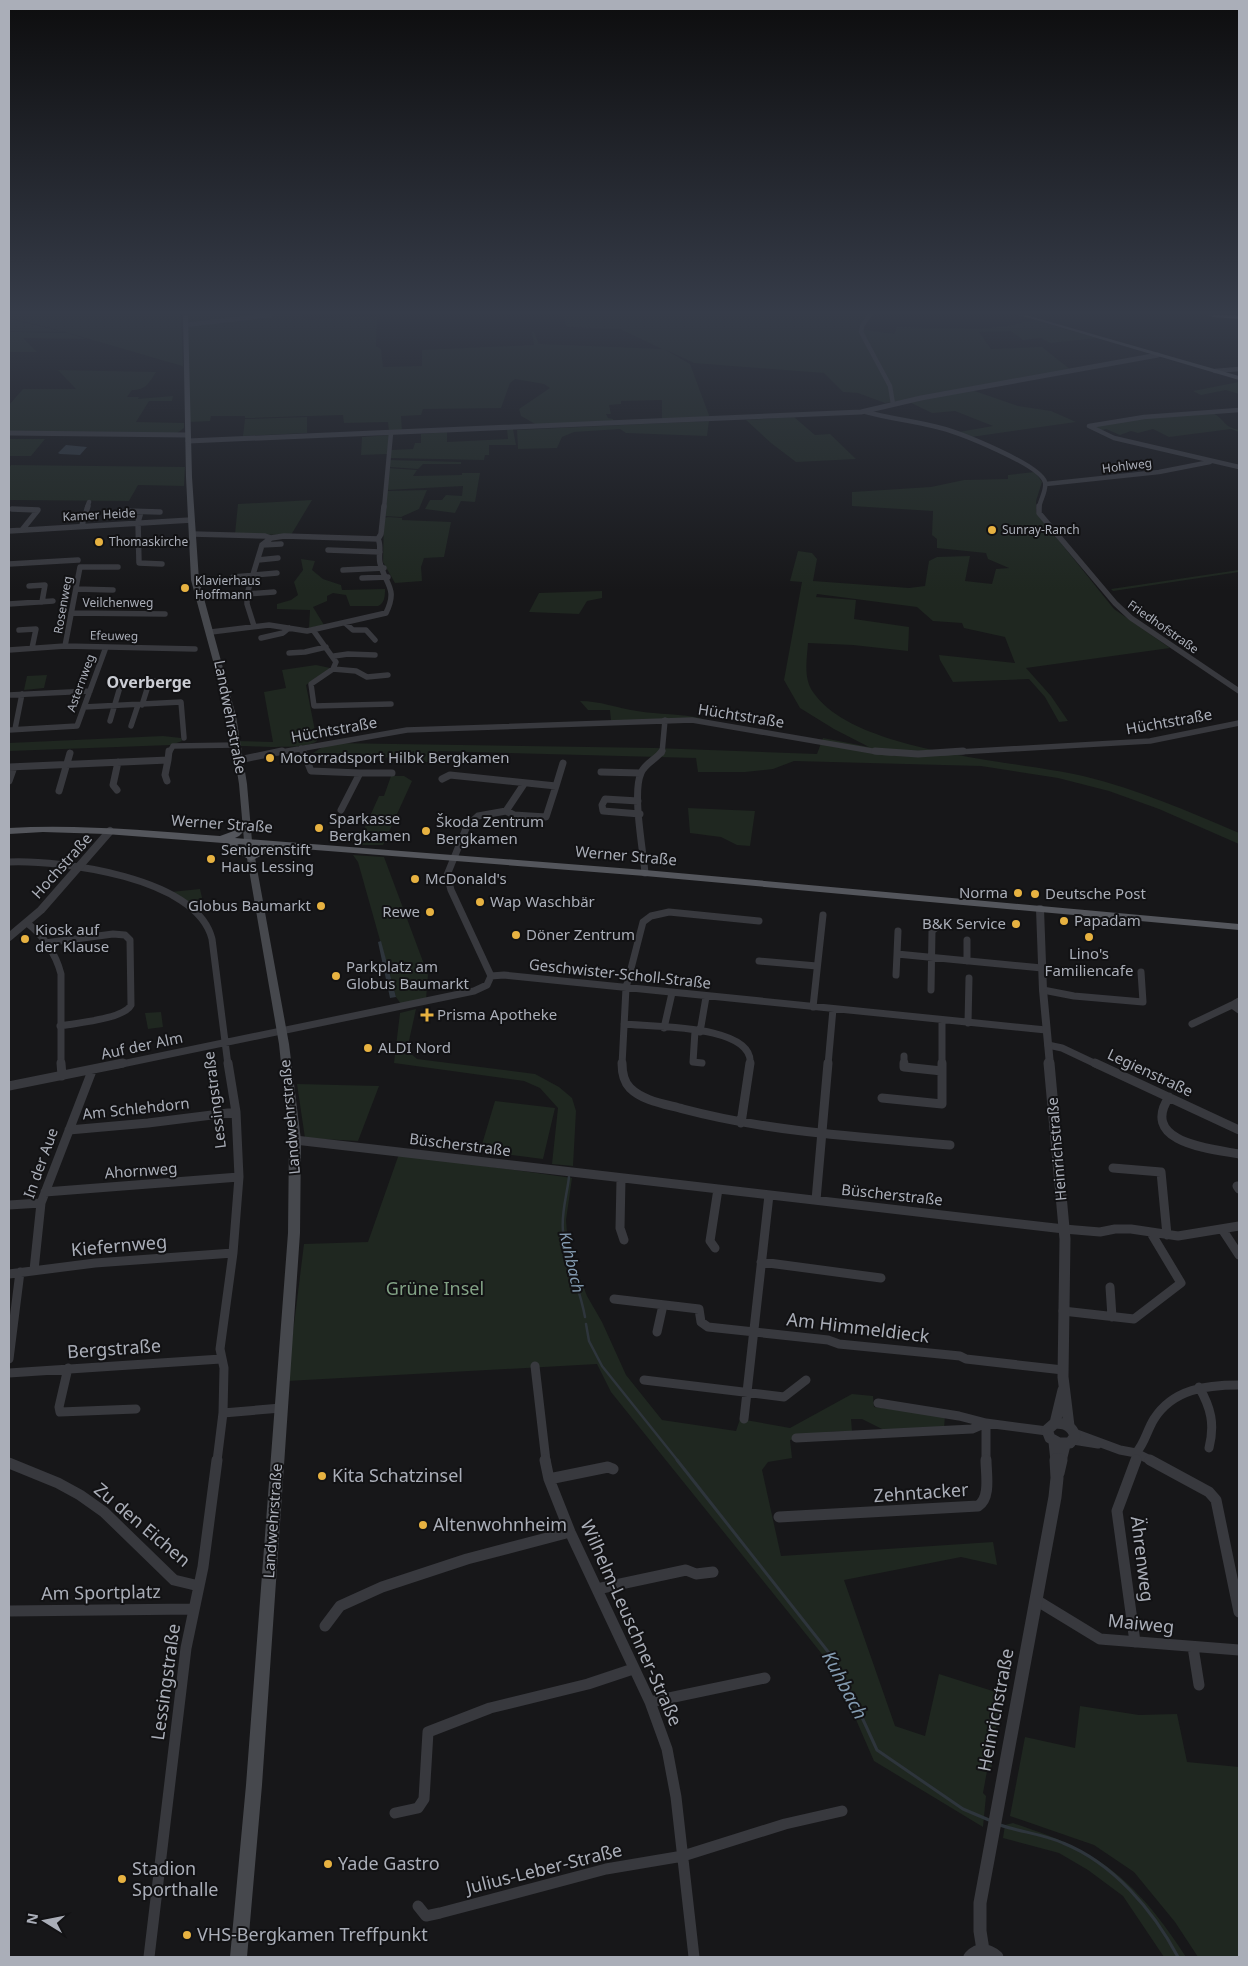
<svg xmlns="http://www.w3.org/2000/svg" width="1248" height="1966" viewBox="0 0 1248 1966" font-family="'Noto Sans',sans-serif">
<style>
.green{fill:#1f2720}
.water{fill:#2e353c}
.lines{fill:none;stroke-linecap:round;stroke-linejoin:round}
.stream-far1{stroke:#2e353c;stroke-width:2.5}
.stream{stroke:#2e353c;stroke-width:3}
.minor-far4{stroke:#38393e;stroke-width:4.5}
.minor-far3{stroke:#38393e;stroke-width:5.5}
.minor-far2{stroke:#38393e;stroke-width:7}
.minor-far1{stroke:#38393e;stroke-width:9}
.minor{stroke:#38393e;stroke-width:11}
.tertiary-far3{stroke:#38393e;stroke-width:5}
.tertiary-far2{stroke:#38393e;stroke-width:8}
.tertiary-far1{stroke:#38393e;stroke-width:11}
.tertiary{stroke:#38393e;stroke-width:13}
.secondary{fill:#46484d;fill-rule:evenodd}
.primary{fill:#54565c;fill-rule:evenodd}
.motorway{fill:#64676e;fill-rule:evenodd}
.poi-dot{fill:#e7b241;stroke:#121214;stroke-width:2}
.labels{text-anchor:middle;stroke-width:4;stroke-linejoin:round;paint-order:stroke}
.far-street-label{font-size:12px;fill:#aaaeb8;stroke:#121214}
.far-poi-label{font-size:12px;fill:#aaaeb8;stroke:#121214;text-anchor:start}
.street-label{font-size:15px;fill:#aaaeb8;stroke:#121214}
.poi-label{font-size:15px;fill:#aaaeb8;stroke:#121214;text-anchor:start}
.far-district-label{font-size:16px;font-weight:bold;fill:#cbcdd4;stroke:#121214}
.water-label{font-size:16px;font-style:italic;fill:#839bb1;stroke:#121214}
.near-street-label{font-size:18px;fill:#aaaeb8;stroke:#121214}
.near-park-label{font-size:18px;fill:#82a285;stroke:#121214}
.near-poi-label{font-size:18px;fill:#aaaeb8;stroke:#121214;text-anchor:start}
.near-water-label{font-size:19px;font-style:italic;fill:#839bb1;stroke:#121214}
</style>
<rect width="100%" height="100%" fill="#171719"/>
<path class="green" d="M9 315H181L183 366C125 350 68 331 9 318Z
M188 315H301L307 320 356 316 377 317 376 346 381 349 383 367 422 366V350L534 345 532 332H534L539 344 662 349 620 329 567 327 561 315H867L858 329 894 334 897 327 979 329 1007 326 1034 320 1097 338 1050 343 1041 338 1023 340 1011 331 979 332 991 349 1042 347 1071 370 969 389 1018 406 1051 411 1076 422 971 437 959 432 993 426 955 411 932 413 905 400 885 403 858 393 843 392 824 373 694 363 664 349 690 364 710 418 662 420V400L621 401V404L609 405 611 414H606L608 418 613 419 614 422 537 425 521 416 519 409 550 388 544 384 515 379 510 383 501 408 423 409 421 415 401 416 402 431 389 432 388 422 344 423 343 415 245 418V416H211L210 421 188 422Z
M9 319 64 332 9 331Z
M9 332 67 333 86 339 23 338 37 352H9Z
M58 370 156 372C149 383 146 390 132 390L127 397H139L138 399 173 396 172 401H149L136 422 184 423V428L176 434 9 432V405L23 389H76Z
M1239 382V394L1226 390 1201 395 1193 391Z
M1213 413C1227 421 1222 426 1239 430V432L1231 429 1169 437 1153 429 1138 433 1131 431 1120 435 1106 429 1099 431 1092 425 1155 417Z
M307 417V433L243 436 245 419Z
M794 417 815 435 830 434 856 459 796 462 771 443 746 420Z
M709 421 707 436 626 433 620 429 574 432 562 437 557 448 518 449 517 430Z
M507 429H513L516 445H489V455H485L484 460 390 458 391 450 413 449 415 443H421V434L447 432V442L508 439Z
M390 435 387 454 361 455 362 437Z
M9 439H45L31 456H9Z
M389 460 461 462V464H423L418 469 389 467Z
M11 465 185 467 184 486 138 485 129 501 9 500V468Z
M388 468 417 470 413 476 462 475V473H480L475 502 461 501 455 513 425 509 430 500H442L446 495 462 496 463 486 387 490Z
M1035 472 1042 482 1036 501V512L1114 609 1170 648 1026 668 1051 696 1068 721 1059 722 1045 697 1029 679 953 682 940 660 939 655 1015 663 1005 637 964 628 962 623 933 621 917 607 817 594 816 597 856 600 854 619 909 627 908 651 853 645 808 643C807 659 803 678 813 692 854 753 1013 760 1083 776 1137 789 1188 811 1239 833V844L1159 809 1109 791 1058 778 981 766 794 761 773 769 745 772H698L696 758 438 751 434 762H411L414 757V751L398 758 372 757V754L313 753 329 743 655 748 817 754 823 738 869 747 834 729 800 708 784 680 802 582 790 581 798 551 812 553 817 559 813 581 909 588 925 586 929 561 937 557 970 556 965 581 992 584 996 569 1009 568 988 559 986 553 937 548V539L932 535 933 511 852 506V492L931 487 964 480 1008 479V475Z
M427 490 419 509 401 517 384 516 386 491Z
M312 500 291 535 235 534 238 504Z
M388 517 402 518V520L451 522 444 557 424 558 421 567 422 581 395 583 383 562 384 518Z
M301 559 315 561 312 570 323 579 341 585 342 590 385 589C385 595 385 603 378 606H350L346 595 333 593 327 596V601L313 607 324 625 309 628 310 610 277 609V604L291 600 298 595 294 582 303 570Z
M1239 570V572L1113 591 1111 589Z
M602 591V598L587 601 579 614 529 612 539 593Z
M316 665 330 668 306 685 317 741C307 750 253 746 236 746V741L273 742 264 692 286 688 282 670Z
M47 675 44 688 24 690 27 676Z
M580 701C600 701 617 708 637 711 659 715 681 713 703 719L611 721 610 710H588Z
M163 736 181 738 182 741 171 745 9 751V743Z
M391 776H404L412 781 383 845H357L379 796H384Z
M688 808 755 811 750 846 737 845 721 837 690 833Z
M353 855 384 857 428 975 426 999 401 1004 396 997 358 862Z
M200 889 203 902 193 904 171 892Z
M416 1009 407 1050 417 1059 535 1074 559 1087 572 1098 576 1111 573 1166 552 1164 558 1108 540 1088 524 1081 394 1063 400 1013Z
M161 1012 163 1027 148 1029 145 1013Z
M297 1084 379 1086 358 1141 305 1138Z
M495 1101 555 1108 543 1159 480 1151Z
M399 1154 572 1178 566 1220 568 1246 587 1296 602 1322 626 1375 662 1420 736 1431 740 1419 790 1428 852 1394 873 1396 874 1407 945 1416 944 1428 886 1431 862 1419H851L852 1431 826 1432 827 1439 790 1440 792 1458 768 1462 762 1470 781 1556 993 1542 997 1565 961 1557 844 1580 895 1726 925 1736 939 1674 1002 1694 991 1756 993 1757 991 1770 987 1771 983 1793 986 1796 983 1827 874 1761 834 1669 611 1392 597 1364 287 1381 304 1244 368 1242Z
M1080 1706 1139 1715 1177 1714 1187 1762 1239 1767V1957H1198L1175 1922 1134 1872 1094 1845 1010 1816 1025 1737 1075 1748Z
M1013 1823C1035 1831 1059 1838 1080 1850 1127 1874 1158 1914 1186 1957H1164L1123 1896 1088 1870 1059 1853 1003 1838 1005 1825Z"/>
<path class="water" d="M66 445 87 447 80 455 60 454 58 453Z
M381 941 396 997 390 998 378 942Z"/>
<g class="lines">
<path class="stream-far1" d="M569 1177C567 1195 561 1213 563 1231 566 1260 580 1288 585 1317
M586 1324 589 1341 602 1366 678 1461"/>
<path class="stream" d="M677 1460 837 1663 877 1750 963 1809 989 1820
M1000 1825C1020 1832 1043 1834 1063 1843 1113 1863 1153 1910 1178 1957"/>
<path class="minor-far4" d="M870 315 862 326 861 332 890 386 893 404
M185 325 270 315
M1215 371 1239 369
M866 412C891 419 916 421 941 428 960 433 1039 464 1045 482 1047 490 1040 500 1039 508
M1089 426 1114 438 1239 467
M1089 426 1144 417 1239 410
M1046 484 1159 472 1210 462
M87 508 89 502
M384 508 391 433"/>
<path class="minor-far3" d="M1039 506V513L1115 603 1131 618 1239 691
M12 509 38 510 22 530
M126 511 160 512
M141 512 138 522 139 563 162 564
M82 525 88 506
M9 531 191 520
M193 534 265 536 271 538
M378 539 381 534 384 506
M262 545 281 544
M328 550 380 552
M258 560 278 558
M9 564 78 560
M343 570 384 568
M233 577 277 573
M362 578 388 577
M29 586 45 585 42 602
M76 589 113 590
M247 594 274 592
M9 604 53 601
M71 613 165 614
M345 623 353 630H366L375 640
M254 626 247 604V594L262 545 271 538 284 536 378 539
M19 630 36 629 32 648
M313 630 336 662 333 669 311 684 314 706 391 704
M211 632 269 625 307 631 386 613C398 588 386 586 380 563 378 555 382 546 378 539
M261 638 283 633 289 628
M65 646 80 567H118
M9 650 65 646 195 649
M289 653 305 652 326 647
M334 656 348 654 375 655
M333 669 356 671 367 677 388 675
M9 695 90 691
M142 705 148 686 154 681
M84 707 181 702 184 738
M110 721 120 687
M131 726 138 705
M15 729 22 694
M9 730 77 726 106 647
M301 748 303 753
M169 753 173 746 236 745
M276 753 407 730 692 720 878 752 892 753
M662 753 665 720
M941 753 1150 741 1239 723"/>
<path class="minor-far2" d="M303 751 311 771 360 773 341 810
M875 751 918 754 963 751
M239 760 282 751
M9 767 168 760 169 751
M601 772 640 773
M360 773H392
M442 779 450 775 556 786 563 763
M9 781 14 767
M167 781 165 775 168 760
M524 784 506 811 514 815 546 817 556 786
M117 790 113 785 118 762
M59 791 70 753
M638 801 605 799 602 805 603 811 640 814
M9 862C61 860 197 877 212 939L228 1065
M645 873C643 849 632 793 641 773 645 763 657 759 662 751
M27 923C43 935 56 954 61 974V1065
M967 940V961
M45 943 113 934 125 935 130 940 131 1005C124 1019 76 1023 60 1026
M897 954 898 931
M759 961 817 966
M896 975 897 954 1042 968
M491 976 504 975 1046 1030
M491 976 451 890 447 875 467 826 478 816 506 811
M931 990 932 931 938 926
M1043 990 1074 996 1143 1002 1141 972
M1239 1001 1232 1005 1239 1010
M813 1007 823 915
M942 1021V1065
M968 1023 969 978
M624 1024C651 1027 756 1024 750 1065
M1192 1024 1232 1005
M664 1028 672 993
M695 1031 693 1062 702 1063
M700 1032 706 997
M1048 1045 1062 1048 1098 1065
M904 1056V1065
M117 1065 474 991 487 985 491 976
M622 1065 626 988 643 922 651 916 669 912 759 921
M828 1065 833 1009"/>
<path class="minor-far1" d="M61 1063 62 1076
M622 1063C622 1072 624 1082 630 1088 643 1101 665 1104 683 1109 770 1132 860 1137 950 1145
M904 1063V1067L942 1071
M1095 1063 1239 1130
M9 1086 123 1063
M1169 1097C1139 1143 1212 1149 1239 1154
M882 1098 942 1104V1063
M741 1123 750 1063
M69 1130 148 1123 236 1112
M295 1140 1064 1229 1100 1232 1115 1229H1131L1178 1236 1239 1226
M1113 1168 1161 1172 1167 1235
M621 1179 620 1228 624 1240
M1237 1186 1239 1189
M45 1192 239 1177
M816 1200 828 1063
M9 1205 41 1203
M1222 1229 1239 1255
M715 1248 710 1241 718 1189
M761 1262 881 1278
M34 1270 41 1203 92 1071
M9 1274 95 1263 233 1253
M1110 1287 1112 1317
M614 1299 699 1309 701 1322 708 1327 828 1340 839 1344 960 1356 966 1359 1063 1370
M1063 1311 1134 1319 1181 1283 1151 1233
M657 1332 663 1305
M9 1359 20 1272
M535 1366 546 1461
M68 1368 59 1407 60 1412 136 1409
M9 1373 221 1359
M644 1380 784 1397 806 1380
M1199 1387C1211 1408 1215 1424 1209 1448
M223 1413 281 1408
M744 1419 769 1195
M1074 1433 1120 1450 1136 1453C1145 1443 1147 1430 1154 1419 1173 1389 1206 1385 1239 1385
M796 1438 972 1429 986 1423 959 1416 878 1403
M1073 1440 1098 1444
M1136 1453 1152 1461
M1136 1453V1461
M217 1461 223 1413 224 1368 220 1349 233 1253 239 1177 236 1112 228 1063
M986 1461V1423L1047 1431"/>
<path class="minor" d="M545 1460 549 1479 570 1532 650 1702 667 1749 676 1797 694 1957
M1150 1460 1209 1492 1216 1500 1239 1612
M9 1463 58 1483 80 1495 104 1512 174 1580 199 1586
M549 1479 608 1467 613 1469
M779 1517 978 1506C991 1498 986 1474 986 1460
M597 1589 686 1570 696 1574 713 1572
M1036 1600 1100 1639 1239 1650
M9 1611 194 1609
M325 1626 340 1606 382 1587 467 1559 570 1532
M1135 1642 1117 1511 1136 1460
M1193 1647 1199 1685
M650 1702 765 1678
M395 1813 418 1808 424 1799 428 1732 490 1708 588 1684 633 1669
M418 1906 426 1916 440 1913 606 1869 683 1856 785 1824 842 1811
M149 1957 186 1648 203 1567 217 1460"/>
<path class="tertiary-far3" d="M9 433 188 435
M188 441 861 412 921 398 1158 355"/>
<path class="tertiary-far2" d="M1040 909 1043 990 1050 1065
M9 937 41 910 110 831"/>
<path class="tertiary-far1" d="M1049 1063 1065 1239 1063 1377 1069 1426
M1055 1423C1065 1423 1072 1426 1075 1436L1070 1443H1059L1050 1438 1047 1430Z
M1055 1423 1063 1390
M1054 1442 1056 1461
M1061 1461 1065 1445"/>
<path class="tertiary" d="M1058 1473 1061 1460
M983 1950 980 1931V1903L1055 1497 1057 1478 1056 1460
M970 1957C979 1948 988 1949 997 1957"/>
<path class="secondary" d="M183 315H188L192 477 199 580 236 716 247 784 252 841 289 1044 301 1140 300 1233 262 1785 247 1957H230L246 1785 288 1233 289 1140 279 1044 244 841 239 784 228 716 191 580 186 477Z
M1019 315H1026L1239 376V380Z"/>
<path class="primary" d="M246 821 251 824 239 836 235 838 645 870 1239 924V930L645 876 277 847 251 861 223 843 106 834 43 832 9 834V828C79 824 150 831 220 836L231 832ZM237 844 262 846 252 852Z"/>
<path class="motorway" d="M1209 315H1239V319L1213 317Z"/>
</g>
<linearGradient id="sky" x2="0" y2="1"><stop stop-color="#0d0d0e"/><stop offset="0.53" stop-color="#363c49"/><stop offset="1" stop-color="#363c49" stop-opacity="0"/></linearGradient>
<rect width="1248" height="590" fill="url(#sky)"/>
<g class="poi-dot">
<circle cx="992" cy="530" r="5"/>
<circle cx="99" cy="542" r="5"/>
<circle cx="185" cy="588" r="5"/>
<circle cx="270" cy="758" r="5"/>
<circle cx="319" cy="828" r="5"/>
<circle cx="426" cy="831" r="5"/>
<circle cx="211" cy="859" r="5"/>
<circle cx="415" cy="879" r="5"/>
<circle cx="1018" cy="893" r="5"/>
<circle cx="1035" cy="894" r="5"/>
<circle cx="480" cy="902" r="5"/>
<circle cx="321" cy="906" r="5"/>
<circle cx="430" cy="912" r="5"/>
<circle cx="1064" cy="921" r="5"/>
<circle cx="1016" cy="924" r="5"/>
<circle cx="516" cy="935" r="5"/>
<circle cx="1089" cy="937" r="5"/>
<circle cx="25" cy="939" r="5"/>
<circle cx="336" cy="976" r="5"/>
<path d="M424.5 1007.5h5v5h5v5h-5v5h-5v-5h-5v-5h5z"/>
<circle cx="368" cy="1048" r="5"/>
<circle cx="322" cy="1476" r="5"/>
<circle cx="423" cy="1525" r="5"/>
<circle cx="328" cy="1864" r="5"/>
<circle cx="122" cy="1879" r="5"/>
<circle cx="187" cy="1935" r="5"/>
</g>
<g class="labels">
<g class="far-street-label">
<text transform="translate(1127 466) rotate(-7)" y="4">Hohlweg</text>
<text transform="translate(99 515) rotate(-3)" y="4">Kamer Heide</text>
<text x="118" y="607">Veilchenweg</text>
<text transform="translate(63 605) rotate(-80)" y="4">Rosenweg</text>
<text transform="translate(1163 627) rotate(35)" y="4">Friedhofstraße</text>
<text transform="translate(114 636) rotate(1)" y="4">Efeuweg</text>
<text transform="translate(81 683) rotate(-70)" y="4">Asternweg</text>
</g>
<g class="far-poi-label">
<text x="1002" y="534">Sunray-Ranch</text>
<text x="109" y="546">Thomaskirche</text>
<text x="195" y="585">Klavierhaus<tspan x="195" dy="14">Hoffmann</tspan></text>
</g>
<g class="street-label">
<text transform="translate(741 716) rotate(9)" y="5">Hüchtstraße</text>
<text transform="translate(230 717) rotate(79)" y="5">Landwehrstraße</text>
<text transform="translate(1169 722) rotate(-10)" y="5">Hüchtstraße</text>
<text transform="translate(334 730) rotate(-10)" y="5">Hüchtstraße</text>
<text transform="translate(222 824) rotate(4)" y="5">Werner Straße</text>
<text transform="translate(626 856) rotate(5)" y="5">Werner Straße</text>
<text transform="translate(62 866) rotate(-48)" y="5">Hochstraße</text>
<text transform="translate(620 974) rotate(6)" y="5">Geschwister-Scholl-Straße</text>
<text transform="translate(142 1046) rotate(-12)" y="5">Auf der Alm</text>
<text transform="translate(1150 1073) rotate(25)" y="5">Legienstraße</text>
<text transform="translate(215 1100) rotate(-97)" y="5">Lessingstraße</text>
<text transform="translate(136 1109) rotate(-6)" y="5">Am Schlehdorn</text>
<text transform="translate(290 1117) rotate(-95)" y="5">Landwehrstraße</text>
<text transform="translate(460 1145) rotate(7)" y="5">Büscherstraße</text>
<text transform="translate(1057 1149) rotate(-95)" y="5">Heinrichstraße</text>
<text transform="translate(41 1163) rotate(-70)" y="5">In der Aue</text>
<text transform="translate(141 1171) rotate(-4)" y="5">Ahornweg</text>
<text transform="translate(892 1195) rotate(6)" y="5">Büscherstraße</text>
<text transform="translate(273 1521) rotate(-86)" y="5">Landwehrstraße</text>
</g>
<g class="poi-label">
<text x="280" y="763">Motorradsport Hilbk Bergkamen</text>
<text x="329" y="824">Sparkasse<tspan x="329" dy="17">Bergkamen</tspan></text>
<text x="436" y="827">Škoda Zentrum<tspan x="436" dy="17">Bergkamen</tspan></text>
<text x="221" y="855">Seniorenstift<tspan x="221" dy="17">Haus Lessing</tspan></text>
<text x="425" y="884">McDonald's</text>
<text x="1008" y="898" text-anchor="end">Norma</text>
<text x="1045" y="899">Deutsche Post</text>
<text x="490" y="907">Wap Waschbär</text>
<text x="311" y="911" text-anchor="end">Globus Baumarkt</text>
<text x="420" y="917" text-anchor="end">Rewe</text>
<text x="1074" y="926">Papadam</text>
<text x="1006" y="929" text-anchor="end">B&amp;K Service</text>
<text x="35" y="935">Kiosk auf<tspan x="35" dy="17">der Klause</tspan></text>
<text x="526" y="940">Döner Zentrum</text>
<text x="1089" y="959" text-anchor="middle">Lino's<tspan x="1089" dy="17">Familiencafe</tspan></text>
<text x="346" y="972">Parkplatz am<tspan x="346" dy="17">Globus Baumarkt</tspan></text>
<text x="437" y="1020">Prisma Apotheke</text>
<text x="378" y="1053">ALDI Nord</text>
</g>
<g class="far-district-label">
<text x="149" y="688">Overberge</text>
</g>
<g class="water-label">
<text transform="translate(572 1262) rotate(77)" y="6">Kuhbach</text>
</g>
<g class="near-street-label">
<text transform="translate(119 1246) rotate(-5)" y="6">Kiefernweg</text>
<text transform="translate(858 1328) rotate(7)" y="6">Am Himmeldieck</text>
<text transform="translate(114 1349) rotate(-4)" y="6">Bergstraße</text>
<text transform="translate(921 1493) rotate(-4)" y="6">Zehntacker</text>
<text transform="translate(142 1525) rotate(40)" y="6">Zu den Eichen</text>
<text transform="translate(1142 1559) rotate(83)" y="6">Ährenweg</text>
<text transform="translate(101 1593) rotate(-1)" y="6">Am Sportplatz</text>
<text transform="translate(631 1623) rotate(66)" y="6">Wilhelm-Leuschner-Straße</text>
<text transform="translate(1141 1624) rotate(6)" y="6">Maiweg</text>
<text transform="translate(166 1682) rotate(-82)" y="6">Lessingstraße</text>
<text transform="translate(996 1710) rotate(-79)" y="6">Heinrichstraße</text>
<text transform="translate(544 1869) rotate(-14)" y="6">Julius-Leber-Straße</text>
</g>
<g class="near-park-label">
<text x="435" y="1295">Grüne Insel</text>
</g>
<g class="near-poi-label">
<text x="332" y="1482">Kita Schatzinsel</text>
<text x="433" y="1531">Altenwohnheim</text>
<text x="338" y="1870">Yade Gastro</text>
<text x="132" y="1875">Stadion<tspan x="132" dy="21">Sporthalle</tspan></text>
<text x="197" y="1941">VHS-Bergkamen Treffpunkt</text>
</g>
<g class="near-water-label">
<text transform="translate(845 1685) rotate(62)" y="7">Kuhbach</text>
</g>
</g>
<rect width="1248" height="1966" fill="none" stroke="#aaaeb8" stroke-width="20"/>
<g transform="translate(45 1921) rotate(280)" stroke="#121214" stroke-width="4" paint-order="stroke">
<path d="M0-4L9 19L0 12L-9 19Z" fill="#aaaeb8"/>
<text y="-8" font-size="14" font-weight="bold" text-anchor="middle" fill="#aaaeb8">N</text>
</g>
</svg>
